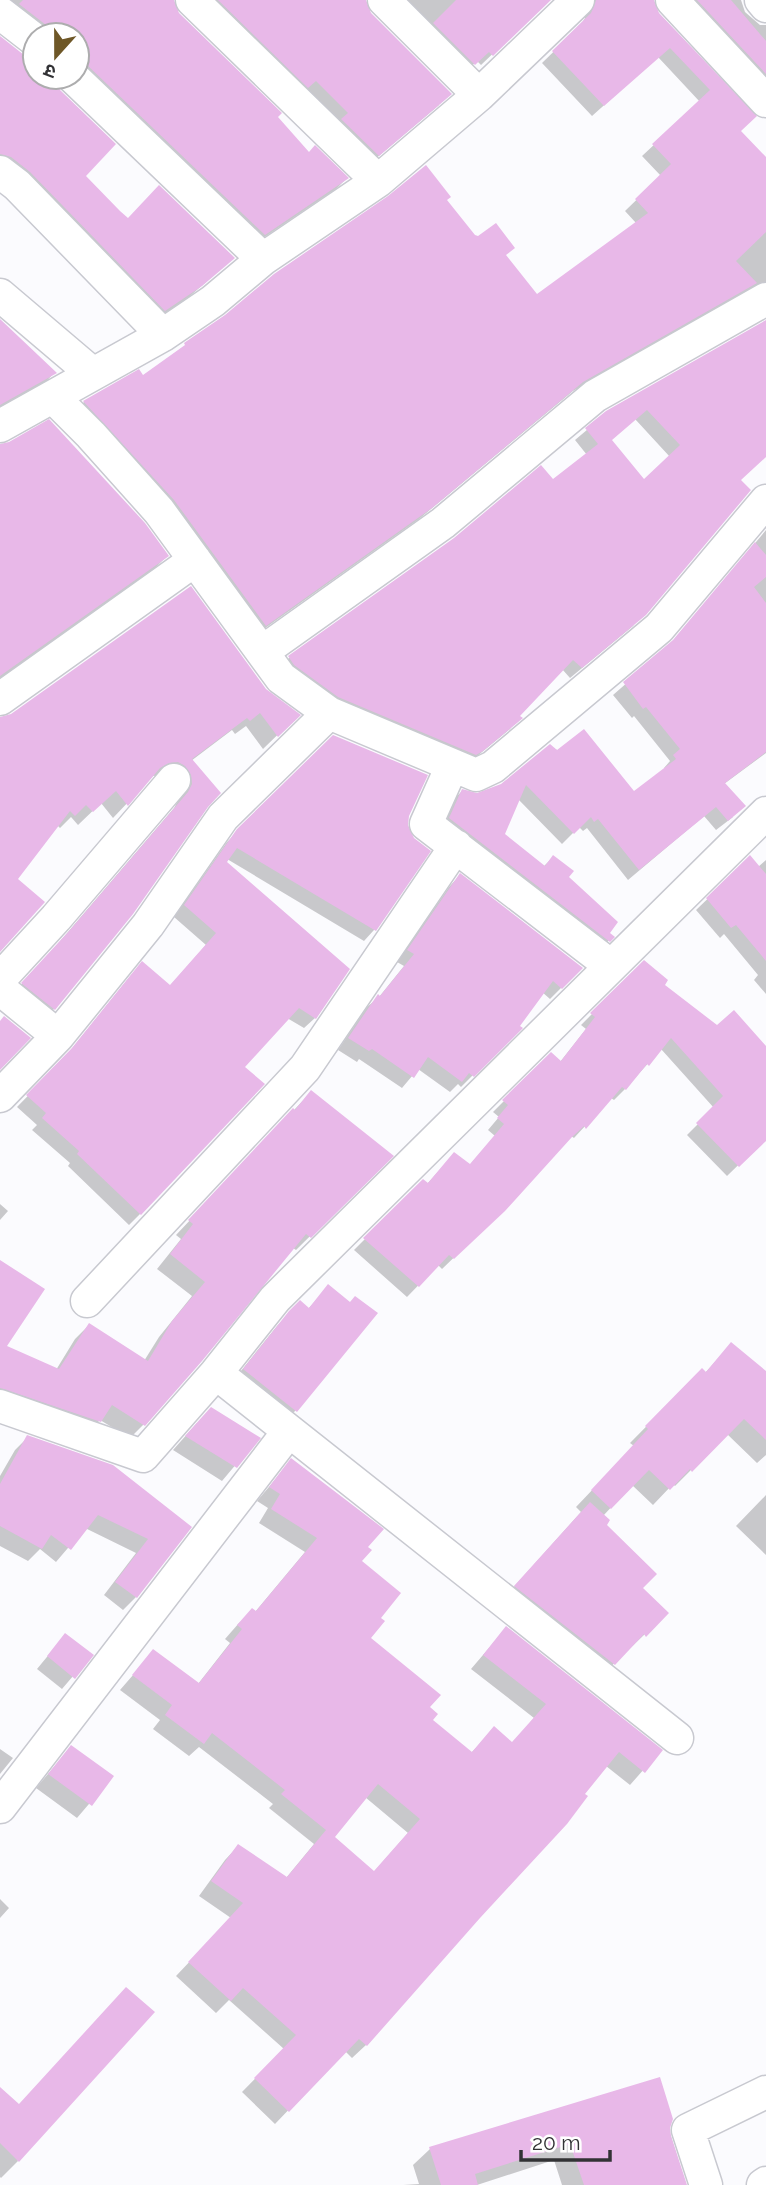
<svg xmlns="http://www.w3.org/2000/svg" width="766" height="2185" viewBox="0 0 766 2185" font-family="Raleway,'Noto Sans Devanagari',sans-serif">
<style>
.shadow{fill:#0003;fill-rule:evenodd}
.building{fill:#e8b8e8;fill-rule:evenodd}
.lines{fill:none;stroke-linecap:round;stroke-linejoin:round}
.minor-casing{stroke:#c8c9d0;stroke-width:35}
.minor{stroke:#fff;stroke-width:32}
</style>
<rect width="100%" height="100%" fill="#fbfbfe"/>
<path class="shadow" d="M0 0H173L178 14 309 154 347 178 336 189 253 245 77 77V35H35Z
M196 0H365L364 4 439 105 367 166Z
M388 0H549L481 65 477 61 463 74Z
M581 0H653V5L739 131 766 160V296L744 293 573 391 419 519 254 636 73 413 84 402 139 372 142 378 226 317 445 201 474 237 504 256 536 296 636 223 625 211 661 176 642 156 700 102 658 57 592 116 542 63 581 25 585 18V7Z
M676 0H741L745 12 760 25H766V96Z
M0 38 23 56 35 60V77H53L84 176 128 220 233 258 189 297 154 321 0 170Z
M766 322V455L739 480 633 626 570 678 562 669 518 716 510 729 470 762 327 707 278 668 289 658 455 539 553 482 587 455 575 440 607 413ZM635 419 670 457 644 482 610 441Z
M0 323 54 373 41 387 0 410Z
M0 446 167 556 153 570 0 679Z
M766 530V753L724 784 733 817 716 830 704 816 628 880 587 828 583 831 579 827 562 844 518 799 503 834 543 867 553 857 612 937 598 952 439 830 451 802 462 791 477 795 502 785 550 746 634 794 665 770 664 768 670 761 634 716 632 718 613 695 668 647Z
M265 690 298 715 263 749 246 726 235 734 232 730 191 761 207 805 54 1009 40 1023 9 998 56 946 174 808 179 799 178 789 163 775 153 776 113 818 101 803 78 825 71 817 60 828 57 825 16 879 0 949V719Z
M334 737 408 816 406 825 413 839 428 851 374 930 364 941 227 859 225 862 315 1018 304 1028 287 1018 242 1067 140 1214 129 1225 68 1166 70 1163 32 1130 37 1125 17 1107 62 1061 132 974 169 987 206 945 174 917 227 842Z
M750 858 758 867 766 860V994L754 980 758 975 724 934 720 938 696 910Z
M460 875 581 968 550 999 542 992 518 1026 520 1028 461 1087 458 1084 450 1092 418 1069 402 1088 359 1059 357 1062 338 1050 367 1007 379 997 404 966 397 962 449 887Z
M644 962 662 985 718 1027 766 1049V1135L760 1144 727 1176 687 1135 714 1108 661 1049 625 1089 614 1100 611 1098 574 1138 571 1136 491 1222 442 1269 438 1265 407 1297 354 1250 423 1181 427 1184 454 1154 469 1166 495 1136 488 1130 499 1117 493 1112 551 1054 560 1062 586 1029 581 1025Z
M311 1092 391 1156 296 1250 293 1248 144 1424 130 1438 100 1420 85 1435 0 1405V1262L5 1347 56 1370 75 1339 89 1325 144 1361 159 1337 192 1296 157 1269 181 1239 176 1235Z
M0 1204 8 1211 0 1220Z
M329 1286 296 1410 284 1422 232 1382 277 1326 300 1303 308 1309Z
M731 1344 766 1374V1455L757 1463 727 1434 675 1486 673 1484 653 1505 632 1485 603 1516 604 1525 641 1588 667 1613 601 1676 503 1599 581 1512 576 1507 634 1446 630 1443 702 1370 705 1373Z
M197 1423 258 1438 222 1481 173 1450Z
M28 1437 190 1527 136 1597 123 1610 104 1595 136 1553 85 1528 56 1562 40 1549 28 1561 0 1546V1476L15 1450Z
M291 1461 366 1547 360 1562 378 1618 368 1638 428 1707 431 1720 471 1753 494 1729 512 1744 534 1718 471 1669 506 1628 660 1751 630 1785 606 1766 478 1916 366 2045 352 2058 345 2051 275 2124 242 2092 284 2049 229 2000 216 2013 176 1976 231 1918 199 1896 225 1860 238 1846 286 1878 314 1844 269 1808 273 1804 199 1747 189 1756 153 1729 160 1720 120 1690 153 1652 198 1684 230 1643 225 1639 239 1623 255 1612 305 1552 259 1523 268 1508 257 1501ZM365 1797 408 1833 373 1873 333 1837Z
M766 1495V1555L736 1526Z
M65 1635 91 1655 62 1689 37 1669Z
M71 1747 112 1777 77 1818 36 1788Z
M0 1749 13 1758 0 1774Z
M0 1899 9 1908 0 1918Z
M0 2100 18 2161 1 2178 0 2177Z
M668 2127 686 2185H562L554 2160 477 2185H403L419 2184 413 2165 430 2149Z"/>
<path class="building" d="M23 0H174L179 13 282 113 278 117 309 152 315 145 349 178 265 235 86 64 77 59V35H52L46 25 19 4Z
M218 0H366L371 13 452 94 379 156 341 119 348 113 316 81 308 88Z
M456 0H551L493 56 489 52 475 65 433 23Z
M596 0H654L659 13 757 116 741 131 766 157V232L736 261 757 283 583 382 432 508 266 626 174 500 83 401 139 369 143 375 185 345 184 343 225 315 274 274 388 196 426 165 451 197 447 200 475 235 478 236 496 223 515 248 506 255 537 294 648 213 635 199 671 164 652 144 710 90 670 48 604 106 552 51 591 13Z
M697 0H731L766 41V74Z
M0 36 24 55 35 58V77H55L60 90 116 144 86 176 120 211 128 218 159 185 235 258 202 286 165 311 30 172 11 157 0 154Z
M0 319 57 373 0 405Z
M766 320V457L741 480 751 490 646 615 582 668 573 660 520 716 523 718 483 751 476 755 338 697 294 665 288 656 454 538 541 465 553 479 598 444 585 428 606 411ZM647 410 680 445 644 479 612 440Z
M49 419 145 523 169 556 0 676V444L9 442Z
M755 542 766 555V577L754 587 766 603V752L725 783 746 806 728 821 716 807 639 870 598 819 594 822 591 817 574 834 526 785 505 834 545 866 553 855 574 871 569 877 618 922 610 933 615 937 610 942 449 818 462 789 477 793 501 784 550 744 557 750 584 729 634 791 676 759 673 755 680 749 646 707 643 709 623 682 673 640Z
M191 586 266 689 301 715 278 737 260 713 250 721 247 718 192 759 221 793 208 807 133 914 55 1010 21 983 70 930 188 792 192 784 191 775 185 766 178 762 169 763 160 768 128 806 116 791 93 812 86 805 75 816 70 811 18 879 45 902 0 952V717L11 714Z
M333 735 428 775 409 816 408 825 414 838 431 851 376 931 237 848 227 862 350 969 316 1019 299 1008 245 1067 265 1084 141 1215 77 1154 79 1151 42 1118 46 1113 26 1095 72 1048 142 961 170 985 216 933 184 905 237 829Z
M750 855 766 874V961L736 925 731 928 706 898Z
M460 873 583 968 562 989 553 981 520 1026 523 1028 474 1077 469 1073 462 1082 428 1057 414 1078 372 1049 369 1051 348 1038 378 994 380 996 414 954 407 950Z
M644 960 668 980 665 985 717 1025 734 1010 766 1046V1141L739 1167 696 1123 723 1096 671 1038 649 1066 647 1064 626 1090 622 1087 586 1129 584 1126 572 1137 505 1211 454 1259 449 1255 419 1287 363 1238 423 1179 428 1183 454 1152 470 1164 504 1124 497 1118 508 1105 502 1100 551 1052 561 1061 595 1017 590 1013Z
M4 1016 31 1038 0 1070V1021Z
M311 1090 394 1156 311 1238 306 1234 202 1361 145 1426 112 1405 101 1422 0 1388V1260L45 1289 7 1346 59 1369 89 1323 148 1361 172 1321 205 1282 170 1254 193 1224 188 1220 293 1108 295 1110Z
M328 1284 350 1302 355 1296 378 1313 297 1412 243 1369 289 1311 300 1300 309 1308Z
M731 1342 766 1371V1440L744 1419 692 1472 690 1469 670 1490 649 1470 611 1509 591 1490 648 1429 645 1426 702 1368 706 1372Z
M211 1407 261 1438 237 1468 185 1436Z
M27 1435 113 1465 192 1527 137 1598 115 1582 148 1539 98 1515 71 1550 51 1535 42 1549 0 1526V1484Z
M291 1458 384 1529 368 1547 372 1550 362 1561 401 1593 381 1618 385 1621 371 1638 441 1695 430 1707 438 1714 433 1720 472 1752 494 1726 512 1742 546 1704 483 1655 506 1626 663 1750 645 1773 619 1752 585 1794 588 1796 567 1824 480 1918 367 2046 359 2039 289 2112 254 2078 296 2035 243 1988 231 2001 188 1962 243 1903 211 1881 238 1844 287 1877 326 1830 281 1794 285 1790 212 1733 204 1744 165 1715 172 1705 132 1675 153 1649 199 1683 242 1629 237 1625 252 1608 256 1611 317 1538 271 1509 280 1494 269 1487ZM378 1784 420 1819 374 1871 335 1837Z
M590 1502 610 1520 607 1525 657 1574 643 1588 669 1613 646 1637 644 1634 615 1665 514 1586Z
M65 1633 94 1655 75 1679 47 1656Z
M71 1745 114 1776 92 1806 48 1774Z
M126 1987 155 2012 19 2162 0 2143V2087L19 2104Z
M660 2077 673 2119 670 2128 671 2136 687 2185H584L570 2144 475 2174 478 2185H441L429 2147Z"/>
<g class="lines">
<defs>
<path id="minor" d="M192 0 378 181
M384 0 479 95
M672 0 766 101
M761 0 766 6
M0 13 35 40
M73 77 263 259
M0 172 17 185 163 335
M0 295 93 374
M53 397 91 435 159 511 281 678 329 713 476 775 493 767 659 628 766 501
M0 426 163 335 213 301 263 259 378 181 479 95 578 0
M262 652 443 523 595 396 766 299
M0 699 195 560
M452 766 426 824 611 966
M0 979 56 918 174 780
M0 989 58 1036 148 925 223 817 329 713
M0 1096 58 1036
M87 1301 305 1068 456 846
M216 1373 677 1738
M0 1406 143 1456 216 1373 275 1299 766 813
M0 1807 289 1431
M706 2185 688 2130 766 2092
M763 2185 766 2183"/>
</defs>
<use href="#minor" class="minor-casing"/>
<use href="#minor" class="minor"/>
</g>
<g transform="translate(56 56) rotate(201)"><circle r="33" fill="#ffffff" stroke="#adadae" stroke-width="2"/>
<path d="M0-5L12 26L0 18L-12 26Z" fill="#6e5727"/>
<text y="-10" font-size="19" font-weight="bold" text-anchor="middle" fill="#323235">उ</text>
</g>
<path d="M521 2150v10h89v-10" fill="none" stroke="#323235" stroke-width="3.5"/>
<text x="532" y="2150" font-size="21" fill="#323235" stroke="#ffffff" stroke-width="5" paint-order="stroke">20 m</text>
</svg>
